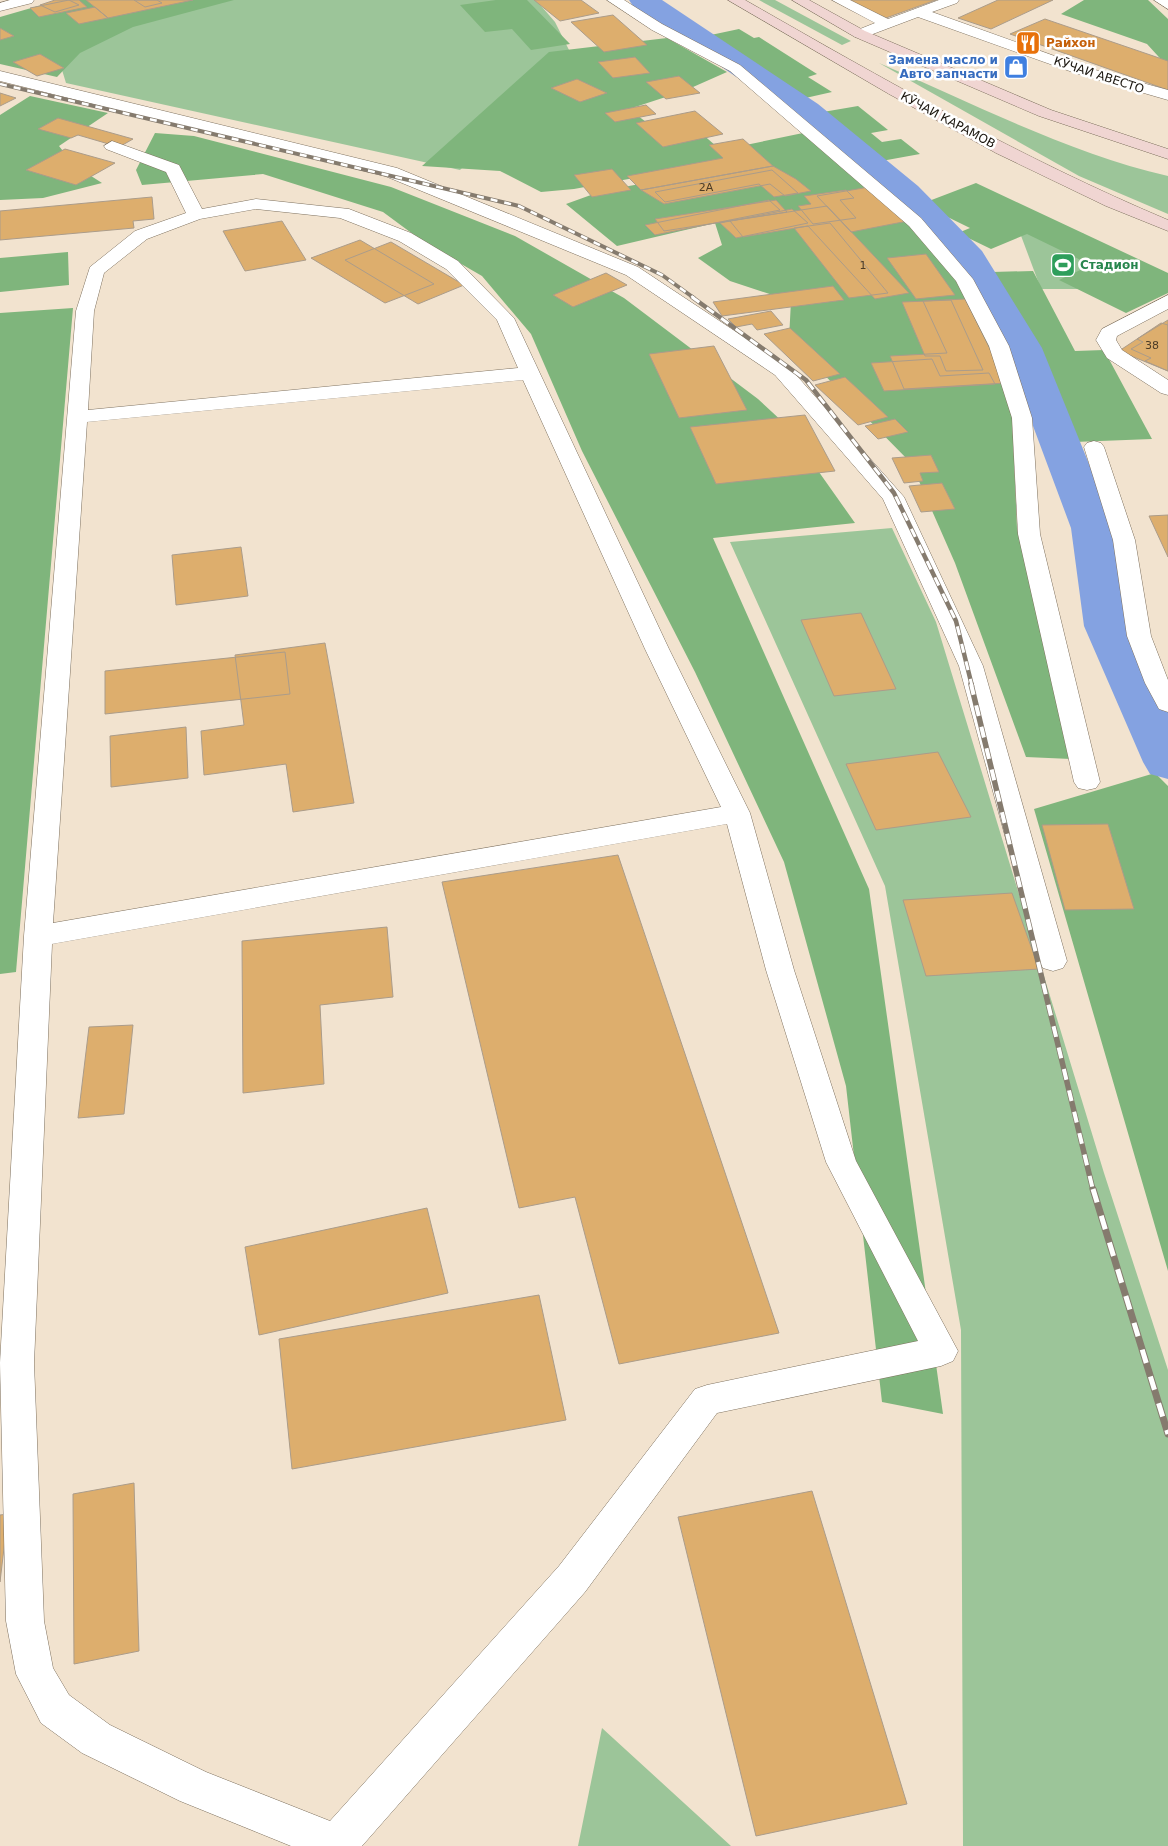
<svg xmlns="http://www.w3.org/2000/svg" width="1168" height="1846" viewBox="0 0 1168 1846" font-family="'DejaVu Sans',sans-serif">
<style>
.green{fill:#9cc599}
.forest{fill:#7fb57c}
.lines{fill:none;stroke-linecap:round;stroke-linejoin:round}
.canal{fill:#84a2e1;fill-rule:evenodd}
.building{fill:#ddae6d;stroke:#ab9c8a}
.lane-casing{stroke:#7e715f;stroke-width:1}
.street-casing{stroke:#7e715f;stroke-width:1}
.secondary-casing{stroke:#7e715f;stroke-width:1}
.lane{fill:#fff;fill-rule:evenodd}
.street{fill:#fff;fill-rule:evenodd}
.secondary{fill:#f0d5d2;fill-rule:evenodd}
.rail-far3-casing{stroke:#857b6e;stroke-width:4}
.rail-far2-casing{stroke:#857b6e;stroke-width:4.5}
.rail-far1-casing{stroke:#857b6e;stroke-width:5.5}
.rail-casing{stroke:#857b6e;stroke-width:7}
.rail-far3{stroke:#fff;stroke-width:2.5;stroke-dasharray:7;stroke-linecap:butt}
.rail-far2{stroke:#fff;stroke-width:3;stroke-dasharray:9;stroke-linecap:butt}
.rail-far1{stroke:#fff;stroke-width:4;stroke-dasharray:11;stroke-linecap:butt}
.rail{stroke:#fff;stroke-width:5;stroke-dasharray:14;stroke-linecap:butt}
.labels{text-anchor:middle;stroke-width:5;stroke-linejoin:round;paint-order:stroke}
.far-number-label{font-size:11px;fill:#4b3b26}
.far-food-label{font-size:12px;font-weight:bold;fill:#c56008;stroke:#fff;text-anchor:start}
.far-shop-label{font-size:12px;font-weight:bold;fill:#366cbe;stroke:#fff;text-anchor:end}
.far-street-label{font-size:12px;fill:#1a150e;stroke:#fff}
.far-leisure-label{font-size:12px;font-weight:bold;fill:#27864d;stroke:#fff;text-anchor:start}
</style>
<rect width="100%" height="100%" fill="#f2e3cf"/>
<path class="green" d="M229 0H536L555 22 569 50 526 104 460 170 66 83 51 34Z
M759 0H775L851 41 842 45Z
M879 63C972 103 1069 153 1168 176V214L1079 176Z
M1020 233H1083L1105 289H1041Z
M892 528 936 622 1104 1173 1168 1370V1846H963L961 1330 885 886 730 542Z
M602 1728 731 1846H578Z"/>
<path class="forest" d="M59 0H234L133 27 80 53 57 77 0 64V17Z
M496 0H527L570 44 531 50 512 29 485 32 460 5Z
M1084 0H1148L1168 19V67L1147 44 1061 14Z
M739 29 754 38 759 37 817 74 808 77 832 92 801 99 706 36Z
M667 38 727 72 684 91 629 109 650 125H692L732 160 574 189 541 192 500 171 422 166 549 52Z
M30 96 108 113 59 146 74 165 102 183 43 198 0 200V115Z
M858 106 888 130 871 133 882 142 901 139 920 154 876 162 817 113Z
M155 133 194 136 391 187 515 236 624 298 758 399 785 424 855 523 713 538 869 889 943 1414 882 1402 846 1086 784 862 695 672 582 451 531 334 482 276 425 243 383 212 263 174 142 185 136 170Z
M803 133 911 226 958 281 990 343 1012 413 1017 528 1071 759 1026 757 955 563 911 463 789 339 791 301 730 281 698 258 722 245 715 223 617 246 566 204 602 191 748 164 736 147Z
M976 183 1168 273V293L1126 313 1059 280 1091 265 1027 234 991 249 958 233 970 228 921 204Z
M68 252 69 285 0 292V258Z
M1033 271 1075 351 1104 350 1152 439 1074 442 992 272Z
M73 308 16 972 0 974V313Z
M1155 773 1168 786V1271L1034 809Z"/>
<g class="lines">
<path class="canal" d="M629 0H662L818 104 918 186 982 251 1042 348 1115 528 1130 626 1168 708V779L1150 774 1143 762 1084 626 1071 528 1004 348 954 264 894 200 796 118 633 6Z"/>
</g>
<path class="building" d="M55 0H69L79 5 55 12 40 5Z
M69 0H79L87 7 39 17 30 8Z
M86 0H193L108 18Z
M134 0H157L162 3 145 7Z
M534 0H581L599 13 560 21Z
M847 0H936L886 18Z
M998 0H1053L991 29 958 18Z
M95 7 108 18 79 24 66 13Z
M613 15 647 45 604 52 571 22Z
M1045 19 1168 61V90L1010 34Z
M0 28 14 36 0 40Z
M40 54 64 68 37 76 13 62Z
M635 57 650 73 613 78 598 62Z
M679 76 700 93 666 99 646 82Z
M577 79 607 93 580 102 551 88Z
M0 93 16 98 0 106Z
M646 105 656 114 615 122 605 113Z
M695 111 723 134 663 147 636 123Z
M58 118 133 139 119 147 78 135 71 138 38 129Z
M743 139 773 166 641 190 627 176 723 158 709 145Z
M65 149 115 163 76 185 26 170Z
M773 166 796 179 811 191 785 196 770 184 664 204 641 190Z
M612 169 631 190 592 197 574 175Z
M772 170 798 193 774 197 759 184 665 202 655 192Z
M869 187 908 221 851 232 817 196Z
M846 190 854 198 840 200 856 218 813 224 798 206 811 204 804 196Z
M152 197 154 219 133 221 134 228 0 240V211Z
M769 200 780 210 655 235 645 225Z
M776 200 787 212 664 231 655 219Z
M827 206 909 293 875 299 808 226 743 237 730 221Z
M792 209 808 223 736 238 720 223Z
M282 221 306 260 245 271 223 231Z
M830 223 888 293 849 298 794 228Z
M360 240 434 284 385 303 311 258Z
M391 242 464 285 418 304 345 260Z
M926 254 955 295 916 299 887 258Z
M606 273 627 285 573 307 553 295Z
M833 286 844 300 722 316 713 302Z
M965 299 1007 383 904 389 890 356 947 353 923 301Z
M951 300 983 370 946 371 940 356H925L902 302Z
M771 311 783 325 757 330 752 324 736 327 728 319Z
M1168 320V371L1145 361 1151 358 1131 349 1143 342 1137 339Z
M1161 323 1168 325V371L1119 351Z
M790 328 840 374 813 381 764 334Z
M714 346 747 410 679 418 649 354Z
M932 359 940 376 989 373 995 384 884 391 871 363Z
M845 377 888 417 858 425 815 385Z
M805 415 835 471 716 484 690 427Z
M895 419 908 432 878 439 865 426Z
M931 455 939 472 920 473 923 481 904 483 892 458Z
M942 483 955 509 921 512 909 486Z
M1168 515V557L1149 516Z
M241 547 248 596 176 605 172 555Z
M861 613 896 689 834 696 801 620Z
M325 643 354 803 293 812 286 764 204 775 201 731 244 725 235 655Z
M285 652 290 694 105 714V671Z
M186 727 188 778 111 787 110 736Z
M938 752 971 817 876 830 846 764Z
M1108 824 1134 909 1065 910 1042 825Z
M618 855 779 1333 619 1364 575 1197 519 1208 442 882Z
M1012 893 1039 969 926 976 903 900Z
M387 927 393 997 320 1005 324 1084 243 1093 242 941Z
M133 1025 124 1114 78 1118 89 1027Z
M427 1208 448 1293 259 1335 245 1247Z
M539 1295 566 1420 292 1469 279 1339Z
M134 1483 139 1651 74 1664 73 1494Z
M812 1491 907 1804 756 1836 678 1517Z
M8 1514 0 1582V1515Z"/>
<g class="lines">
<defs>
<path id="lane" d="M607 0H624L662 24 740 65 921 218 973 279 1009 346 1032 418 1040 534 1100 782 1096 788 1087 790 1078 788 1074 782 1018 534 1012 418 989 346 956 281 909 226 730 71 652 30Z
M832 0H850L888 19 939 0H959L957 3 932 12 1088 68 1168 90V100L1078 74 918 17 865 37H855L853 34 855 31 875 23Z
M1154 0H1168V9Z
M112 141 179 165 202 209 256 199 349 209 411 233 458 261 514 318 669 649 750 813 794 970 856 1161 958 1351 953 1361 941 1366 717 1413 585 1592 362 1846H291L180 1801 82 1753 41 1723 16 1674 6 1621 0 1363 24 936 76 311 90 267 135 231 186 213 166 172 106 149 104 146ZM256 209 340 218 399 241 446 269 497 320 518 368 88 410 94 311 104 273 147 239 200 219ZM523 380 645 649 721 807 53 923 87 422ZM727 824 766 970 826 1162 918 1341 707 1385 695 1389 559 1566 330 1821 206 1772 110 1725 69 1695 53 1668 44 1621 34 1363 52 944Z
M1168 295V309L1117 336 1116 340 1122 350 1168 380V395L1161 393 1107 358 1096 340 1102 329Z
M1094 441 1101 443 1104 447 1135 540 1151 636 1168 680V712L1159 709 1145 683 1127 636 1113 540 1084 447 1087 443Z"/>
<path id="street" d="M10 0H34L32 3 0 11V3Z
M0 71 397 168 638 267 789 367 904 497 983 666 1067 961 1063 968 1053 971 1043 968 1039 961 959 666 883 499 775 375 626 275 385 176 0 81Z"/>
<path id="secondary" d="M728 0H745C883 79 1021 158 1168 220V231L1106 206 996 153 889 94Z
M792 0H809L865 31 1051 110 1168 149V159L1039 116 855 37Z"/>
</defs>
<use href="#lane" class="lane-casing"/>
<use href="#street" class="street-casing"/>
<use href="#secondary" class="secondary-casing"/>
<use href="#lane" class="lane"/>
<use href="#street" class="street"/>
<use href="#secondary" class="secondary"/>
<defs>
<path id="rail-far3" d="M0 84 519 206 662 275 694 298"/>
<path id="rail-far2" d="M692 297 806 380 894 493 956 621 972 686"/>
<path id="rail-far1" d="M971 684 1093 1190"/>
<path id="rail" d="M1093 1189 1168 1434"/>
</defs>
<use href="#rail-far3" class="rail-far3-casing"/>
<use href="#rail-far2" class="rail-far2-casing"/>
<use href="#rail-far1" class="rail-far1-casing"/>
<use href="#rail" class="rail-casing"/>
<use href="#rail-far3" class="rail-far3"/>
<use href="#rail-far2" class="rail-far2"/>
<use href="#rail-far1" class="rail-far1"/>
<use href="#rail" class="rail"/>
</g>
<defs>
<symbol id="restaurant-square" viewBox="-11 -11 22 22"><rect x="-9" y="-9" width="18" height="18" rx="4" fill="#e8710a" stroke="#fff"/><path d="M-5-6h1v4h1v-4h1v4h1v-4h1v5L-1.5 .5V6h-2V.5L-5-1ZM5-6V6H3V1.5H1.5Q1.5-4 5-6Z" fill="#fff"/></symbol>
<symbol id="shop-square" viewBox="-11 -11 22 22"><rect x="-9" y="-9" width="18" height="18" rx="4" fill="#3f7fe0" stroke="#fff"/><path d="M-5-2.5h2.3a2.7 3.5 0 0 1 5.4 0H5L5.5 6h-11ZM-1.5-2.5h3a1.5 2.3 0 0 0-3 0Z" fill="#fff"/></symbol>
<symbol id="stadium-square" viewBox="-11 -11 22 22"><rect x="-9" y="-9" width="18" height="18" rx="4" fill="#2e9e5b" stroke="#fff"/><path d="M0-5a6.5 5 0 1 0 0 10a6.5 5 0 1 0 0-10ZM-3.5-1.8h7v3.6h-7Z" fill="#fff"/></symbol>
</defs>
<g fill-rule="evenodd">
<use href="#restaurant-square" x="1014" y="29" width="28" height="28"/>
<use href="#shop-square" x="1002" y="53" width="28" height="28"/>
<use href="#stadium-square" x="1049" y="251" width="28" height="28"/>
</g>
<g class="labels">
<g class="far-number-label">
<text x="706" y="191">2А</text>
<text x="863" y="269">1</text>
<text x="1152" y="349">38</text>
</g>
<g class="far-food-label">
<text x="1046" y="47">Райхон</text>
</g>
<g class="far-shop-label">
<text x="998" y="64">Замена масло и<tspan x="998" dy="14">Авто запчасти</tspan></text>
</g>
<g class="far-street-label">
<text transform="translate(1099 75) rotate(18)" y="4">КӮЧАИ АВЕСТО</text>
<text transform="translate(948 120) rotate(28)" y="4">КӮЧАИ КАРАМОВ</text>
</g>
<g class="far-leisure-label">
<text x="1080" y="269">Стадион</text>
</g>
</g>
</svg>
